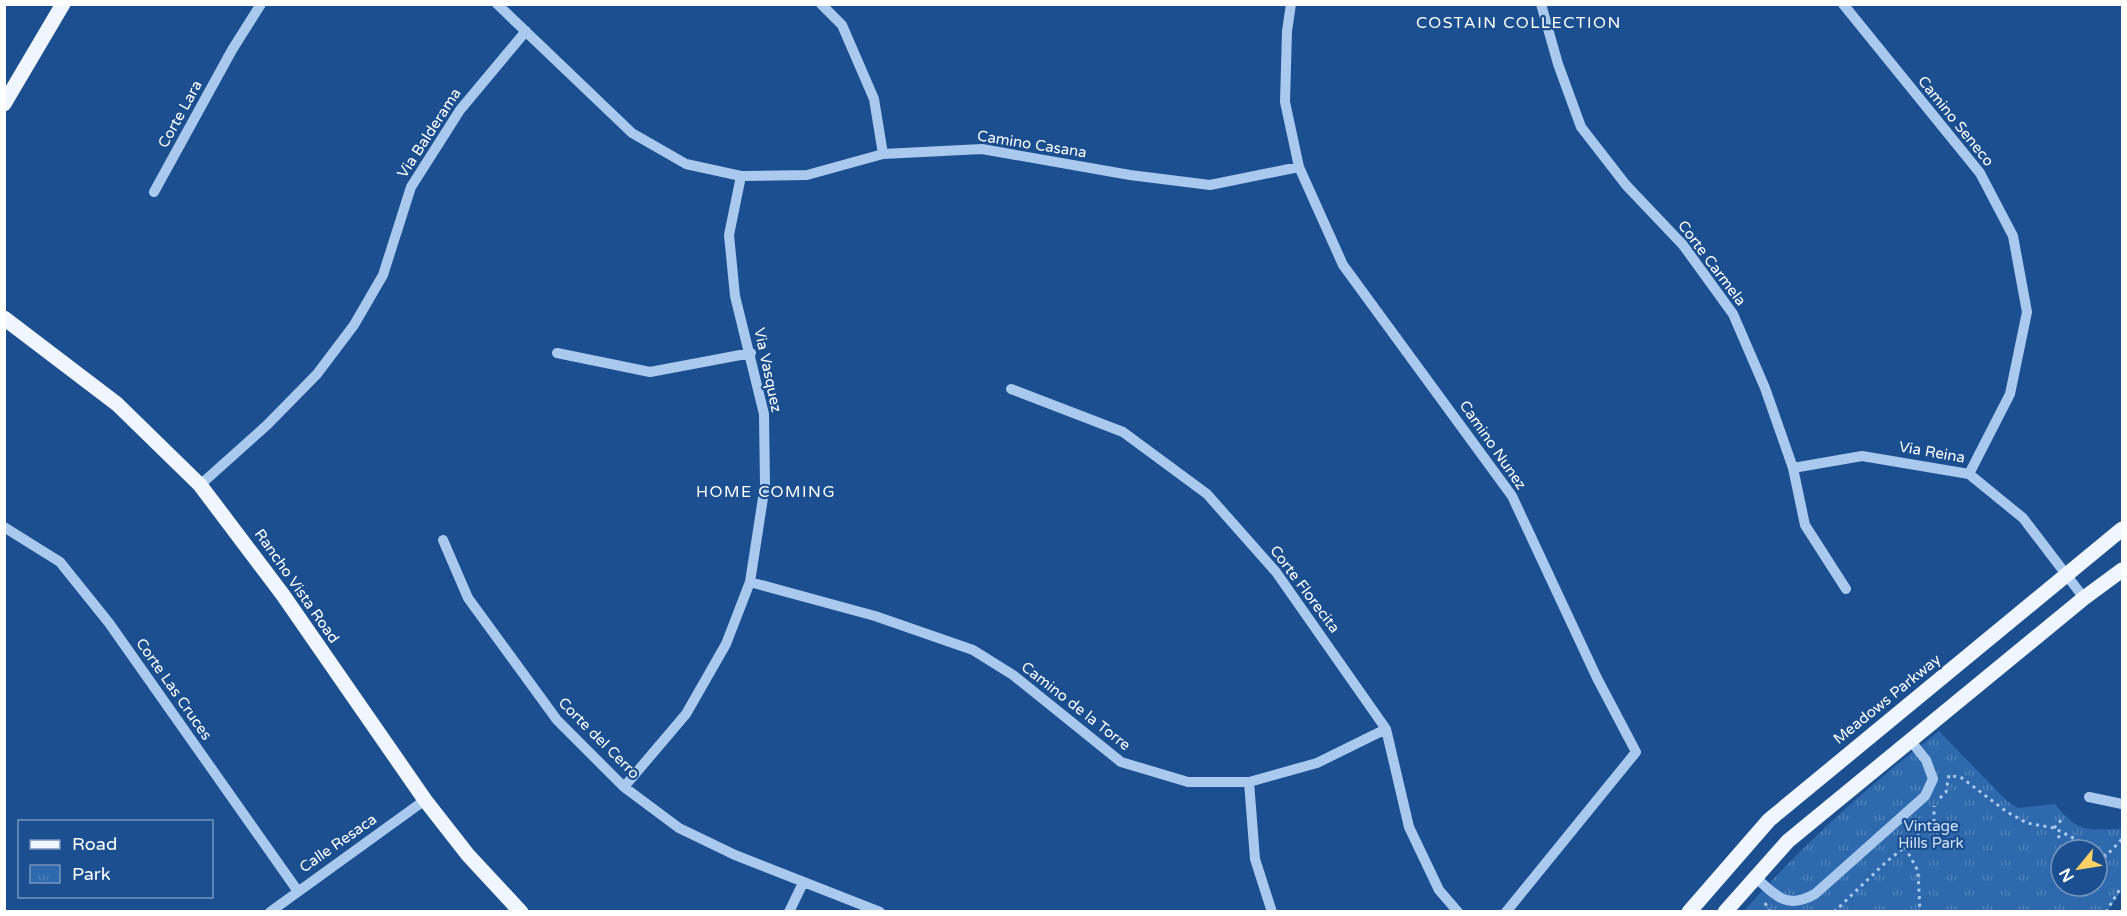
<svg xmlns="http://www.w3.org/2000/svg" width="2127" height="916" viewBox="0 0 2127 916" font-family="'Varela Round',sans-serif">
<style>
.park{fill:url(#park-tufts);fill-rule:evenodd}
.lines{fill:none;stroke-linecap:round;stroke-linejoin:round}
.path{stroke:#a9c9ee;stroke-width:3;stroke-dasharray:3 4.5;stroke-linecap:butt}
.minor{stroke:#a9c9ee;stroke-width:10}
.major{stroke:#f0f6ff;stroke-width:15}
.labels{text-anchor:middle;stroke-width:4.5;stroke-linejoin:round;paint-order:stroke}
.street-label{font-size:15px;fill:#fff;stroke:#1b4f8f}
.park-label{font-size:15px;fill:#cfe3fa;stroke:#1b4f8f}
.neighbourhood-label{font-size:16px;letter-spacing:1.5px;fill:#fff;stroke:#1b4f8f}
</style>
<defs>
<pattern id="park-tufts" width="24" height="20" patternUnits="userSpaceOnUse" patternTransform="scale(1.5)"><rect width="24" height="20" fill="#2e69ad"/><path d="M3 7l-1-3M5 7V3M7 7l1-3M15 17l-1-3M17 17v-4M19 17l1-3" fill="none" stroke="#4d80b9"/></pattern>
</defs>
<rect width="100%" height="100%" fill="#1b4f8f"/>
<path class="park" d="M1939 731 2007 801 2018 808 2055 804C2079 834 2086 829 2122 829V889L2108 911 1743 912C1803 844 1868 786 1939 731ZM2061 850H2097V886H2061Z"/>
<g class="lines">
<path class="path" d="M1940 798 1946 792 1949 775 1962 778 2007 812 2027 823 2054 828 2096 850
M2054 828 2063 818
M2058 838 2062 832
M1905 847 1918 871 1920 912
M2097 851 2106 856 2122 839
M1765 903 1770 912
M1834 912 1885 863 1934 823V806
M2106 912 2120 889"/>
<path class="minor" d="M497 4 632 133 686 164 741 176 807 175 883 154 982 149 1130 175 1210 185 1299 167
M821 4 842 25 874 99 883 154
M1291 4 1287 31 1285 102 1299 167 1343 265 1512 496 1597 678 1636 752 1506 912
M1541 4 1558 64 1581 127 1626 185 1683 245 1733 314 1765 388 1793 468 1805 525 1846 589
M1843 4 1980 173 2013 236 2027 312 2010 394 1969 474
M154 192 232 50 261 4
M557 353 650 372 751 353
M1011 389 1123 432 1207 494 1276 572 1386 729 1409 827 1439 890 1458 912
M1793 468 1862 456 1969 474 2023 518 2084 598
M200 485 267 425 317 374 354 325 383 275 411 187 460 110 526 31
M4 527 60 562 109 623 297 890
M443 540 468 598 557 720 624 787 679 828 735 855 880 912
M750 582 875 616 973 650 1013 675 1121 762 1188 782H1249L1317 763 1386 729
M1249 782 1255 859 1272 912
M624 787 686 714 726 644 750 582 765 485 764 414 735 296 729 235 741 176
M2089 797 2122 804
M1755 877C1777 896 1786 910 1815 894L1925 796 1933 779 1926 760 1910 740
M270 912 425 800
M789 912 803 883"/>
<path class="major" d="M4 104 63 4
M4 318 117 404 200 485 283 595 425 800 468 855 521 912
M1689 912 1769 820 2122 529
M1725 912 1788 841 2084 598 2122 570"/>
</g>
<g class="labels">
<g class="street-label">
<text transform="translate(180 114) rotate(-61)" y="5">Corte Lara</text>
<text transform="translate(1956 121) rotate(51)" y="5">Camino Seneco</text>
<text transform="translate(429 133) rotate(-57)" y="5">Via Balderama</text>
<text transform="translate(1032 144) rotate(9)" y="5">Camino Casana</text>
<text transform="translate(1712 263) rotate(53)" y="5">Corte Carmela</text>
<text transform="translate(768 370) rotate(78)" y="5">Via Vasquez</text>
<text transform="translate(1493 445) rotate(55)" y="5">Camino Nunez</text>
<text transform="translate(1932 452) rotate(10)" y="5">Via Reina</text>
<text transform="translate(297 586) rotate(55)" y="5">Rancho Vista Road</text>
<text transform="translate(1305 589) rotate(53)" y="5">Corte Florecita</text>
<text transform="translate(174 689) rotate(55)" y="5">Corte Las Cruces</text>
<text transform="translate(1887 699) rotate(-39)" y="5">Meadows Parkway</text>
<text transform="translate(1076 706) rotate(38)" y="5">Camino de la Torre</text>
<text transform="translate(599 738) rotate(45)" y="5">Corte del Cerro</text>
<text transform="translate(338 843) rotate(-35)" y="5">Calle Resaca</text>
</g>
<g class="park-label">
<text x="1931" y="831">Vintage<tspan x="1931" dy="17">Hills Park</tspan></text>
</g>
<g class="neighbourhood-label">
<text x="1519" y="28">COSTAIN COLLECTION</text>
<text x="766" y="497">HOME COMING</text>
</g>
</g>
<rect width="2127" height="916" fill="none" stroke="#ffffff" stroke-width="12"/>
<rect x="18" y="820" width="195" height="78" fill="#1b4f8f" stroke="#7695bc" stroke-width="1.5"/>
<rect x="30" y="840" width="30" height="9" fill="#f0f6ff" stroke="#7695bc" stroke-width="1.5"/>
<text x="72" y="850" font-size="18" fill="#ffffff">Road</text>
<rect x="30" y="865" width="30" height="18" fill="url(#park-tufts)" stroke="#7695bc" stroke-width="1.5"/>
<text x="72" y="880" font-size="18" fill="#ffffff">Park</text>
<g transform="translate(2079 868) rotate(240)"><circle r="28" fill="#1b4f8f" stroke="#7695bc" stroke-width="1.5"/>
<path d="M0-4.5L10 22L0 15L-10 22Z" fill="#ffd166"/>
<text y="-9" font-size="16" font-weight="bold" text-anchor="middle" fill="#ffffff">N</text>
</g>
</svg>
